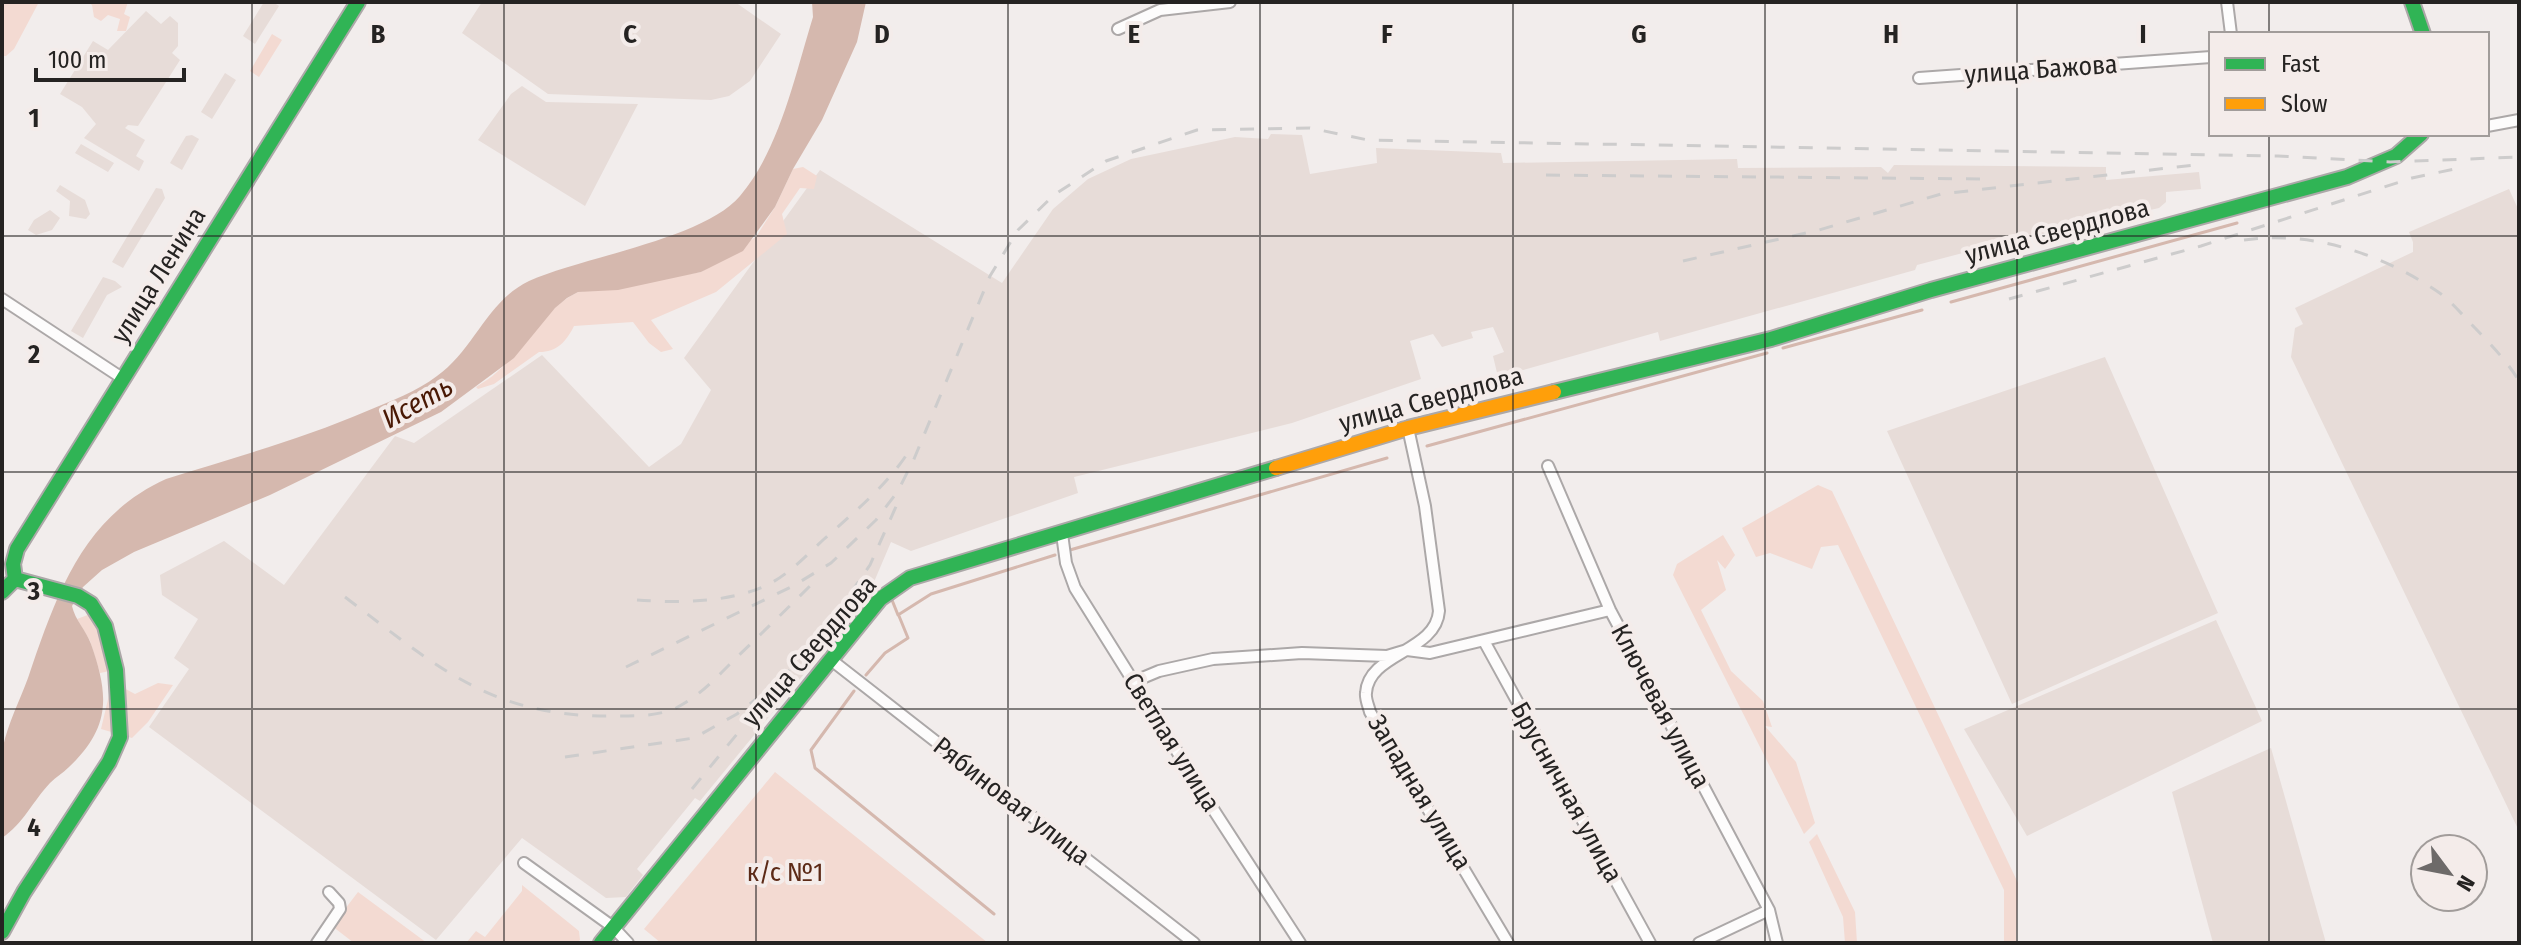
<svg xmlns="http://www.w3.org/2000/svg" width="2521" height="945" viewBox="0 0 2521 945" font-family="'Fira Sans Condensed',sans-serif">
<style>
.built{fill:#e7dcd8}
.green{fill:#f3dad2}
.water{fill:#d5b8ae}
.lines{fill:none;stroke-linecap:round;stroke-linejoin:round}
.stream{stroke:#d5b8ae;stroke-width:3}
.street-casing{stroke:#aca8a8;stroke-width:14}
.fast-casing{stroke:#aca8a8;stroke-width:18}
.slow-casing{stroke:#aca8a8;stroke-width:18}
.street{stroke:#fdfcfc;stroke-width:10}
.fast{stroke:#30b455;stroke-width:14}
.slow{stroke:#ff9f0a;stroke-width:14}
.rail{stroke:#cdcccc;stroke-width:3;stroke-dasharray:14 14;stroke-linecap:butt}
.grid{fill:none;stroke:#252322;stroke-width:2;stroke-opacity:0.55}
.labels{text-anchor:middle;stroke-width:8;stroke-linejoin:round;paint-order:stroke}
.street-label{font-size:26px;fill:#252322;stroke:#f4ecea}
.park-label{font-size:26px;fill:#5c2a17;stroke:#f4ecea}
.water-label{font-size:28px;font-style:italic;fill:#491905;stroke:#f4ecea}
.grid-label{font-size:26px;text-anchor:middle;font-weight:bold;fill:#252322;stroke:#f4ecea;stroke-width:8;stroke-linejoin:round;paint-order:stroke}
</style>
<rect width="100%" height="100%" fill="#f2edec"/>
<path class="built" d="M264 2H273L279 6 255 44 243 36Z
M482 2H735L781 34 750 81 729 96 711 100 548 94 462 33Z
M146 11 161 24 170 16 178 23V46L172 53 180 60 138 126 128 125 125 128 145 140 136 156 144 161 139 171 84 138 96 124 82 107 60 94 93 41 108 50Z
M225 73 236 80 212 119 201 112Z
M522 86 546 102 638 104 585 206 478 140 511 94Z
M1271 134 1302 135 1310 174 1377 163 1376 148 1501 153 1503 163 1737 159 1738 168 1881 167 1888 173 1894 165 2106 167V180L2199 172 2201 189 2166 192V202L2159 208 1997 244 1917 265 1915 270 1660 341 1658 332 1498 377 1493 356 1504 352 1493 327 1471 332 1473 338 1442 347 1433 334 1410 341 1421 379 1292 423 1074 477 1078 493 911 551 891 542 868 596 700 801 695 798 637 869 643 875 626 897 606 898 522 838 436 940 149 727 189 669 174 658 198 619 162 595 160 575 224 541 284 585 395 436 414 443 542 355 649 467 681 444 711 390 684 358 820 170 1002 283 1053 209 1088 179 1131 159 1235 137 1268 139Z
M192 135 199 139 182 170 170 163 186 136Z
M81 144 114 163 108 172 75 153Z
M60 185 85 200 90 214 86 219 69 216 70 201 56 191Z
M156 188 162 189 165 198 123 268 112 262Z
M2509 189 2519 211V831L2291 357 2295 328 2303 324 2295 308 2413 252V242L2409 232Z
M50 210 60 218 52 230 36 235 28 230 34 220Z
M103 277 115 281 122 287 107 295 83 338 71 331Z
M2105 357 2218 613 2012 704 1887 431Z
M2216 620 2262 721 2027 836 1964 729Z
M2271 748 2326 943H2213L2172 792Z"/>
<path class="green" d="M2 2H39L14 49 6 56H2Z
M88 2H128L124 14 130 17 126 31H117L120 19 108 15 101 21 94 17 92 5Z
M272 34 282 40 259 77 250 71Z
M803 167 817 176 814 189 800 188 782 214 787 234 716 292 651 320 673 349 661 352 649 343 633 322 574 326C566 342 557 352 539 352L494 384 478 389 476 387C483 382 491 378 497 372 525 347 543 309 578 292L701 272 756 237 775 207 793 169Z
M1818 485 1832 491 2018 883 2016 943H2004V890L1838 545 1821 547 1812 569 1770 553 1756 557 1742 528Z
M1723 535 1735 555 1725 569 1717 560 1726 590 1701 610 1731 671 1763 701 1772 727 1765 726 1796 762 1815 823 1804 834 1673 575 1677 564Z
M93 613 116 662 110 671 100 673 90 641 77 619Z
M158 683 173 685 148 722 132 738 101 729 110 691 118 685 135 694Z
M775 772 961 921 988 943H661L644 929Z
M1817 834 1855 912 1857 943H1845L1843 917 1809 842Z
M522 885 579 931 580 940 577 943H466L476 931 485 937 522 891Z
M358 892 427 943H354L332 926Z"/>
<path class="water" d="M812 2H866L857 42 822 120 793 169 775 207 743 251 701 272 618 290 578 292 567 298 555 308 514 358 441 412 270 495 134 552 102 570 83 587 72 606C75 620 86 630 91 644 109 695 111 727 69 767 63 773 56 777 50 783 33 801 23 824 2 838 2 815 0 768 3 747 8 723 20 700 28 678 56 596 82 517 166 479 233 458 302 439 367 411 391 401 416 392 437 376 474 350 487 301 529 281 582 257 704 239 740 196 780 149 795 75 813 17Z"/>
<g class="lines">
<path class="stream" d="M1951 302 2237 223
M1783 348 1922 310
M1427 446 1767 353
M1070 550 1387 458
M892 600 898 615 931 594 1055 555
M866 675 885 653 908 638 899 616
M854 691 811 750 815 768 994 914"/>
<defs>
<path id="street" d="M2227 2 2231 34
M1118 29 1160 10 1230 2
M1919 78 2211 57
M2487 126 2519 120
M2 299 122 378
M1408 428 1425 506 1439 611C1436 652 1368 653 1366 693 1365 699 1369 707 1370 712L1508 943
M1548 466 1610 610 1769 910 1777 943
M1062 534 1066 563 1075 588 1213 809 1300 943
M1484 641 1650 943
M830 659 1194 943
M1135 681 1159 671 1213 659 1302 653 1387 656 1407 650 1430 653 1610 610
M524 863 613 927 628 943
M317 943 340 909 339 903 329 892
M1699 943 1769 910"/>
<path id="fast" d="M2412 2 2423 34
M1554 392 1771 339 1931 290 2347 177 2396 156 2421 134
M15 579 13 564 17 549 358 2
M2 592 15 579 78 596 91 604 105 626 116 670 120 737 109 762 24 892 2 932
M601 943 880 599 910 578 1276 468"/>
<path id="slow" d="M1276 468 1408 428 1554 392"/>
</defs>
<use href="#street" class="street-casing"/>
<use href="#fast" class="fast-casing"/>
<use href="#slow" class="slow-casing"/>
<use href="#street" class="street"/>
<use href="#fast" class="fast"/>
<use href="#slow" class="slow"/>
<path class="rail" d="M1546 175 1990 179
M2244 240C2313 230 2385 255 2441 294 2454 304 2465 318 2476 329 2492 346 2507 361 2519 381
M1683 261 1819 230 1941 194 2203 164
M2009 299 2201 246 2412 178 2464 167
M345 597C435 665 490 717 610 716 631 716 656 717 676 708 700 696 718 676 736 658 763 632 789 607 815 581
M637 600C678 603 727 603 765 586 787 576 806 556 823 540 853 513 887 486 909 451
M626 667 793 586 831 563 876 520 898 491 914 459 990 276 1018 230 1054 195 1106 161 1197 130 1310 128 1368 140 2278 156 2390 162 2519 157
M565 757 694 738 737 714 756 699
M692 789 841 607 870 565 898 502"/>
</g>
<path class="grid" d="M252 2V943M504 2V943M756 2V943M1008 2V943M1260 2V943M1513 2V943M1765 2V943M2017 2V943M2269 2V34M2269 134V943M2 236H2519M2 472H2519M2 709H2519"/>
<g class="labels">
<g class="street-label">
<text transform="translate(2041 69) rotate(-4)" y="9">улица Бажова</text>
<text transform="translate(2057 231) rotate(-15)" y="9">улица Свердлова</text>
<text transform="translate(158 275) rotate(-58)" y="9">улица Ленина</text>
<text transform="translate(1431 399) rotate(-15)" y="9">улица Свердлова</text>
<text transform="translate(809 651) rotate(-49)" y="9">улица Свердлова</text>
<text transform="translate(1661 706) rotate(62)" y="9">Ключевая улица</text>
<text transform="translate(1172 742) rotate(58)" y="9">Светлая улица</text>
<text transform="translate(1420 792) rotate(59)" y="9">Западная улица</text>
<text transform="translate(1567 792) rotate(61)" y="9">Брусничная улица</text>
<text transform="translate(1012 801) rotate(38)" y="9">Рябиновая улица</text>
</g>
<g class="park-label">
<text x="785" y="881">к/с №1</text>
</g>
<g class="water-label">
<text transform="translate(417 402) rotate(-29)" y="10">Исеть</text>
</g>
</g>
<g class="grid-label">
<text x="378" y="43">B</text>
<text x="630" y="43">C</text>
<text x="882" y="43">D</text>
<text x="1134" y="43">E</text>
<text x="1387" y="43">F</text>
<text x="1639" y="43">G</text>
<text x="1891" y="43">H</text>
<text x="2143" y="43">I</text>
<text x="34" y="127">1</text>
<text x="34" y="363">2</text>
<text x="34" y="600">3</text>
<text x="34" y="836">4</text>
</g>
<rect width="2521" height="945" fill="none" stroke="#252322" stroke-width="8"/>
<rect x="2209" y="32" width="280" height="104" fill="#f4ecea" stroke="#a19c9a" stroke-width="2"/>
<rect x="2225" y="58" width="40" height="12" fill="#30b455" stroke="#a19c9a" stroke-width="2"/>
<text x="2281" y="72" font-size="24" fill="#252322">Fast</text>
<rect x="2225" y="98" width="40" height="12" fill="#ff9f0a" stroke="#a19c9a" stroke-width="2"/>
<text x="2281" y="112" font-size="24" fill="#252322">Slow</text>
<g transform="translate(2449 873) rotate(122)"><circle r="38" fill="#f4ecea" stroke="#a19c9a" stroke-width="2"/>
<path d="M0-6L14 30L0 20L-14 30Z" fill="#6d6a69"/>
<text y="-12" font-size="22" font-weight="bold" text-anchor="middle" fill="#252322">N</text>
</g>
<path d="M36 68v12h148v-12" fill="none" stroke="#252322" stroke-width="4"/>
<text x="48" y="68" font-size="24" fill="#252322" stroke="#f4ecea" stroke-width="6" paint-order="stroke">100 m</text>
</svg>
